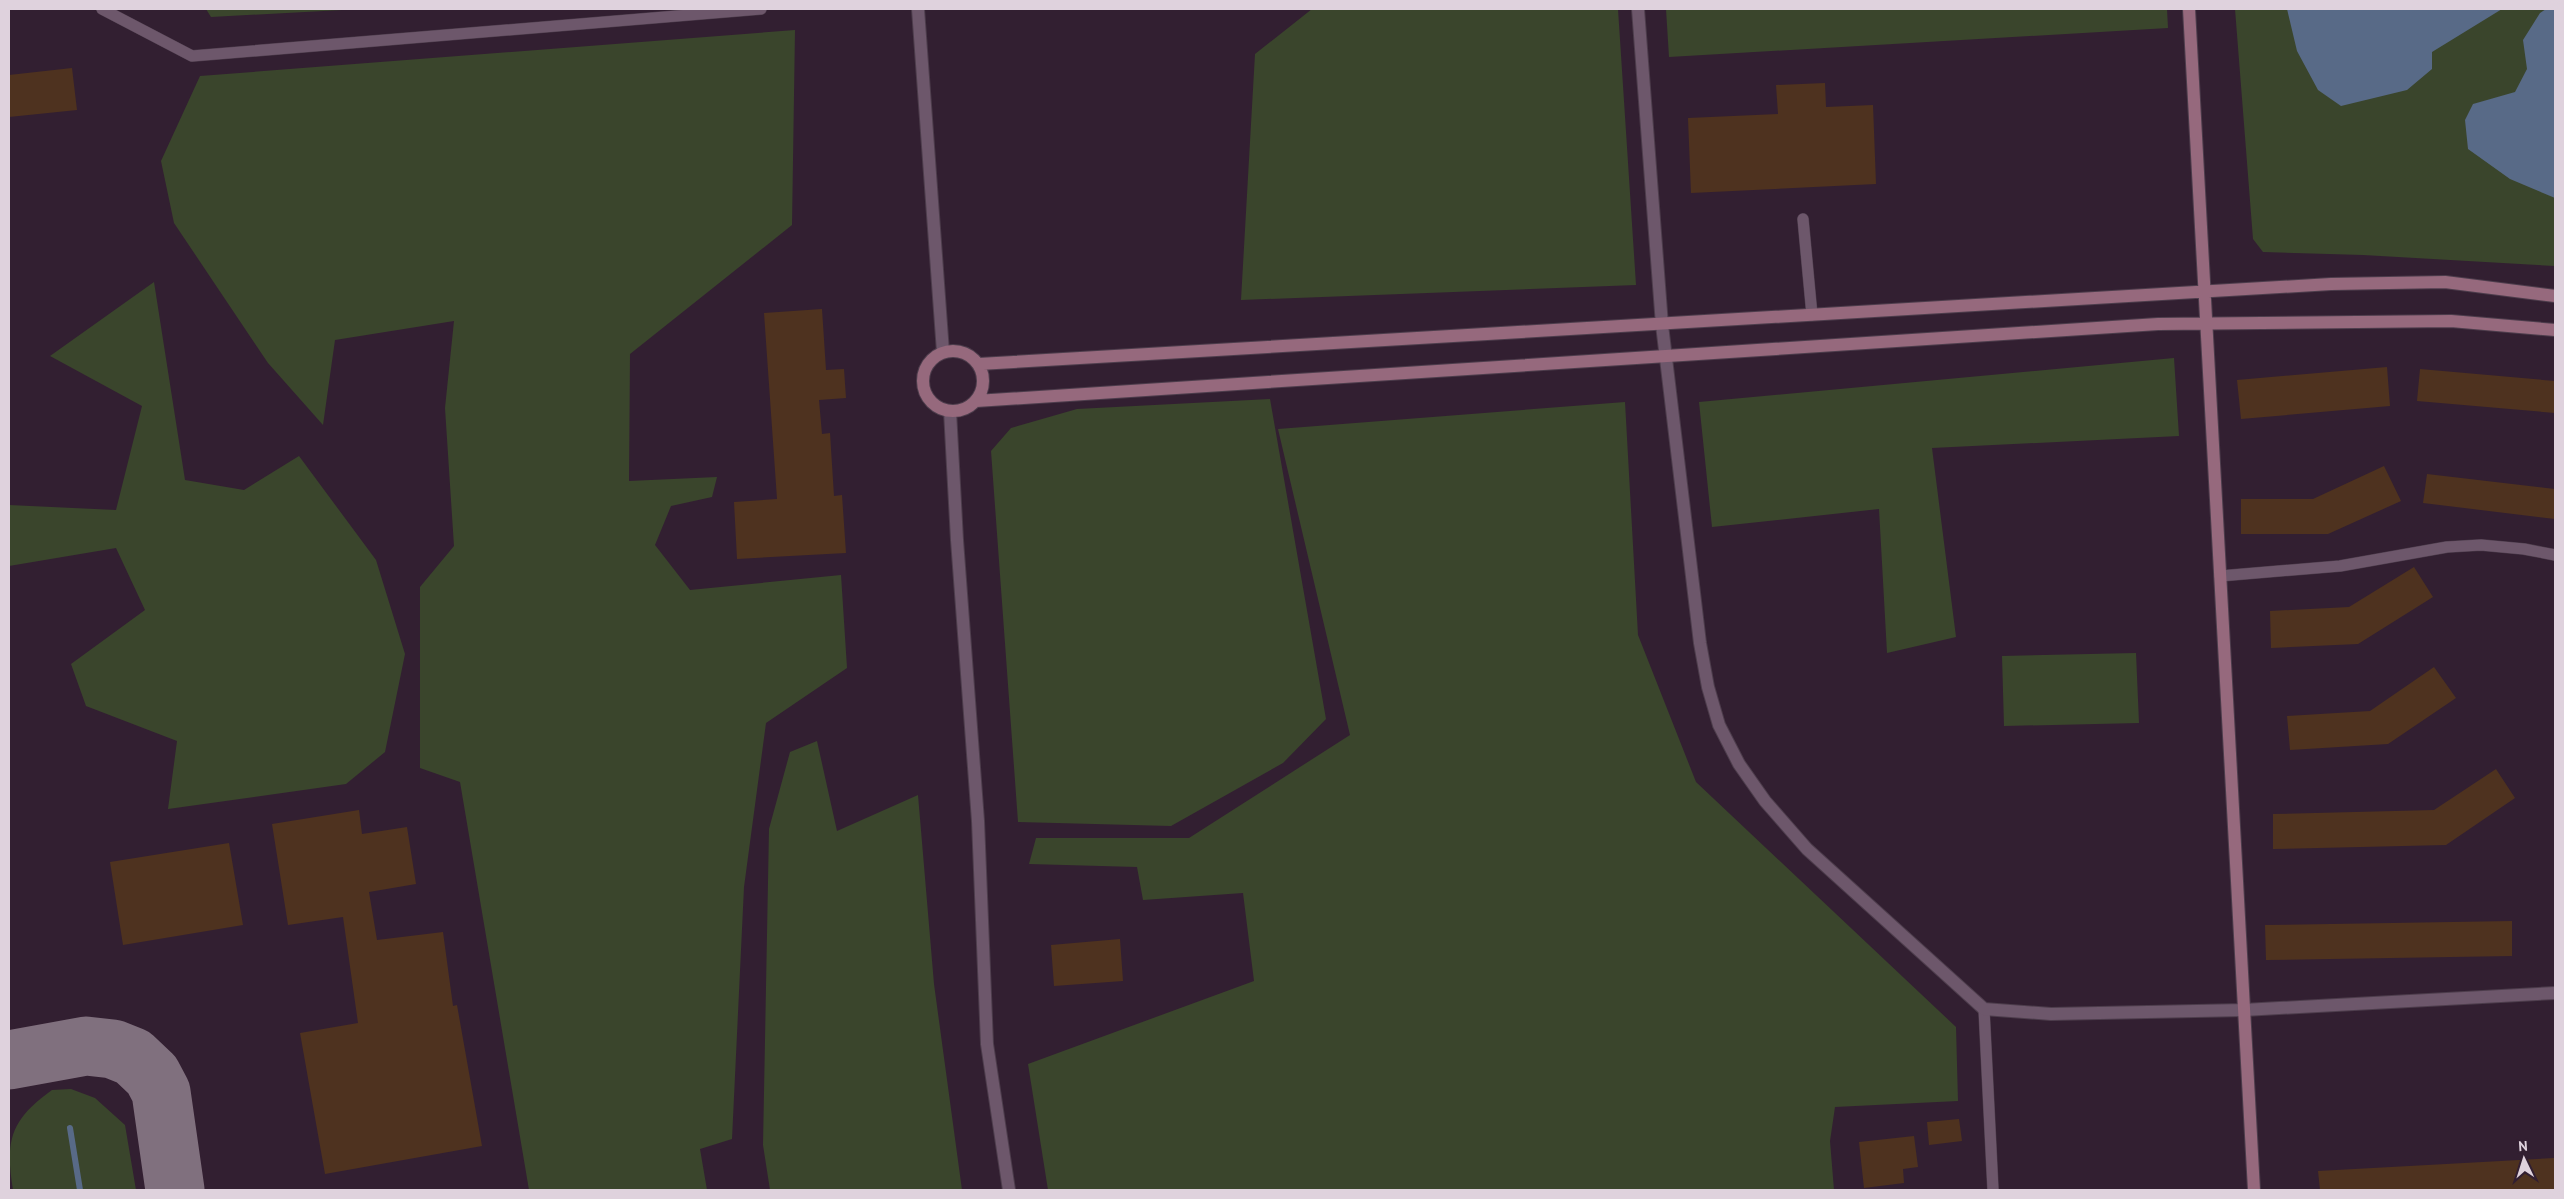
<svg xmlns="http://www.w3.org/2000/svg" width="2564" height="1199" viewBox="0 0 2564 1199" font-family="'PT Sans',sans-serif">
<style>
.green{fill:#3a452c}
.water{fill:#586a87}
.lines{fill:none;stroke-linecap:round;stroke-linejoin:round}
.stream{stroke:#586a87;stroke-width:6}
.taxiway{stroke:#80707e;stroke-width:59}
.building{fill:#4e321f}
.lane-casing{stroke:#4d3d4c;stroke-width:12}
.street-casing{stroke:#4d3d4c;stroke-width:14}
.secondary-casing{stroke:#4d3d4c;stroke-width:14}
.lane{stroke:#6d576b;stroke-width:11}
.street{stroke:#6d576b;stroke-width:12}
.secondary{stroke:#96697d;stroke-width:12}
</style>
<rect width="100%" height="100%" fill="#321f31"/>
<path class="green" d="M206 9H361L211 17Z
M1312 9H1618L1636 285 1241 300 1255 54Z
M1666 9H2167L2168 28 1669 57Z
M2235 9H2555V266L2363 255 2263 252 2253 239Z
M795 30 792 225 630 354 629 481 717 477 712 497 671 506 655 545 690 590 841 575 847 668 766 723 744 887 732 1139 700 1149 707 1190H529L460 782 420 768V587L454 546 445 408 454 321 335 340 323 425 268 363 174 223 161 161 200 76Z
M154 282 185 480 244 490 299 456 376 560 405 654 385 752 346 784 168 809 177 741 86 706 71 664 145 610 116 548 9 566V505L116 510 142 406 50 356Z
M2174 358 2179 436 1932 448 1956 637 1887 653 1879 509 1712 527 1699 402Z
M1270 399 1326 719 1283 763 1171 826 1018 822 991 451 1011 428 1077 409Z
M1625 402 1638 635 1696 782 1956 1027 1958 1101 1835 1107 1830 1141 1834 1190H1048L1028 1064 1254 981 1243 893 1143 900 1137 867 1029 864 1036 838H1189L1350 735 1278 429Z
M2136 653 2139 723 2004 726 2002 656Z
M817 741 837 831 918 795 934 984 962 1190H770L763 1145 769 829 790 752Z
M71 1089 95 1098 125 1125 136 1190H13C5 1141 10 1120 52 1090Z"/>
<path class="water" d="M2287 9H2502L2432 52V69L2407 90 2341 106 2318 90 2297 51Z
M2546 9H2555V198L2510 179 2468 149 2465 120 2473 104 2515 92 2527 69 2523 40 2540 13Z"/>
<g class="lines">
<path class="stream" d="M70 1128 80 1190"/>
<path class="taxiway" d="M9 1060 86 1046 113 1049 133 1057 152 1075 161 1092 175 1190"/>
</g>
<path class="building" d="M72 68 77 110 9 117V75Z
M1825 83 1826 107 1873 105 1876 184 1691 193 1688 118 1778 114 1776 85Z
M822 309 826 370 844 369 846 398 819 400 822 434 830 433 834 496 842 495 846 553 737 559 734 502 777 499 764 313Z
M2387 367 2390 406 2241 419 2237 380Z
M2420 369 2555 381V413L2417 401Z
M2384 466 2401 501 2328 534H2241V499H2313Z
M2427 474 2555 489V519L2423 503Z
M2414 567 2433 597 2358 644 2271 648 2270 611 2349 607Z
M2434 667 2456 698 2388 744 2290 750 2287 716 2370 711Z
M2496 769 2515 798 2446 845 2273 849V814L2434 810Z
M359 810 362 834 407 827 416 884 369 892 377 940 443 932 453 1006 457 1005 482 1146 325 1174 300 1033 358 1023 343 917 288 925 272 824Z
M229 843 243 925 123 945 110 862Z
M2512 921V956L2266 960 2265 925Z
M1120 939 1123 981 1054 986 1051 945Z
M1959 1119 1962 1141 1929 1145 1927 1122Z
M1914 1136 1918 1167 1903 1169 1904 1183 1864 1188 1859 1142Z
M2554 1158 2555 1190H2320L2318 1171Z"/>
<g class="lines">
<defs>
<path id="lane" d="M102 9 192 56 761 9
M1803 219 1812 315
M2220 576 2340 566 2447 547 2481 545 2524 549 2555 555
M1984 1009 1993 1190"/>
<path id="street" d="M918 9 943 352
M1638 9 1662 325 1700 643 1708 687 1719 725 1739 764 1765 801 1807 849 1984 1009 2051 1014 2244 1010 2555 993
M950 411 957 540 978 821 987 1044 1009 1190"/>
<path id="secondary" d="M2189 9 2254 1190
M923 381a30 30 0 1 1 60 0a30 30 0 1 1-60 0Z
M979 364 2331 284 2445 282 2555 296
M976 401 2158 324 2451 321 2555 330"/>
</defs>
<use href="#lane" class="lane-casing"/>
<use href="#street" class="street-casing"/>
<use href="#secondary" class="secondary-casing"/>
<use href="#lane" class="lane"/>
<use href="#street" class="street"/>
<use href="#secondary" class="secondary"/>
</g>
<rect width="2564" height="1199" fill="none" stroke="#dfd2dd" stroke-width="20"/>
<g transform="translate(2524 1159) rotate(356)" stroke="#321f31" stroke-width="4" paint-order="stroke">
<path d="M0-4L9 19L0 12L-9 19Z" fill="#dfd2dd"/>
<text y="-8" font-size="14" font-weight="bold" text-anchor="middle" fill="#dfd2dd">N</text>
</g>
</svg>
